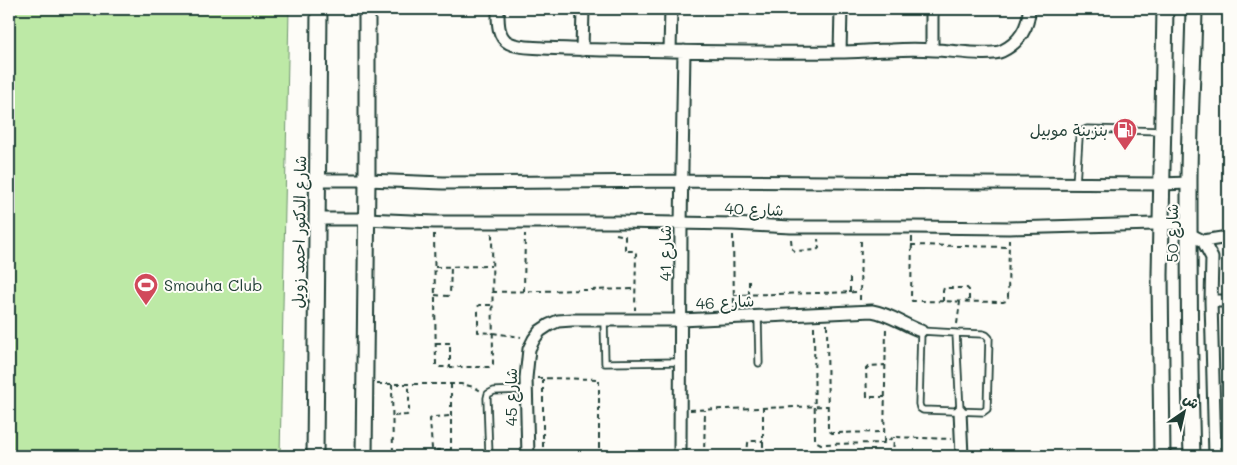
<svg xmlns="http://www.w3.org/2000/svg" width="1237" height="465" viewBox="0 0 1237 465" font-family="Mali,'Playpen Sans Arabic',sans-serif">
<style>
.green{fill:#bde9a6;stroke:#6e936d}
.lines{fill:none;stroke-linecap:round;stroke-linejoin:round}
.service-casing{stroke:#1f3d34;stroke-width:9}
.minor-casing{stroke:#1f3d34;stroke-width:15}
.tertiary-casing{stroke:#1f3d34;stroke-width:19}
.path{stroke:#1f3d34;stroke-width:2;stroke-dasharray:5 4;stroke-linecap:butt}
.service{stroke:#fdfcf7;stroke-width:5.5}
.minor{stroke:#fdfcf7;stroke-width:11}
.tertiary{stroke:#fdfcf7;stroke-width:15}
.labels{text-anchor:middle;stroke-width:4;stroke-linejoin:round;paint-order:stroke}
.poi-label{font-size:16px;fill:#1f3d34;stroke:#fdfcf7;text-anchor:end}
.street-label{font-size:16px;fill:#1f3d34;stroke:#fdfcf7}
</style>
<rect width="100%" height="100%" fill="#fdfcf7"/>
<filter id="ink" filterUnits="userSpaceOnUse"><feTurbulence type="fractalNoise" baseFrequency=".02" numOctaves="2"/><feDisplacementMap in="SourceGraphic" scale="10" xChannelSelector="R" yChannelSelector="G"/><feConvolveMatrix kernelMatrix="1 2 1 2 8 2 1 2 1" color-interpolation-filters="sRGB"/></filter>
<g filter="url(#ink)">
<path class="green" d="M9 9H289L280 456H9Z"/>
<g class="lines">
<defs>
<path id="service" d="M1076 184 1079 138 1081 132 1087 129 1162 131
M758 316 759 363
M604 320 605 363 681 362
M956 333 983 334 986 335 989 338 987 409 983 412 923 410 920 408 919 404 921 331 956 333 960 411
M489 456 487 398 488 394 494 391 526 390"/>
<path id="minor" d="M498 9C498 20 497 37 509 43 519 48 533 47 543 48 567 49 591 50 615 50 690 51 765 53 839 52 857 52 875 50 892 50 906 49 920 49 934 50 949 50 990 57 1002 51 1019 43 1029 27 1029 9
M932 9V50
M582 50 583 9
M670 51 671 9
M840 52 841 9
M317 180H367L443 183 681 181 1161 184 1189 183
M316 219H366L434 222H618L733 224 791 227H912L1009 228 1190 223
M1189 234 1203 241 1212 258 1211 301 1215 456
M1203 241 1228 237
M1211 301H1228
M960 411 962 456
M528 456 526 378 529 349 534 339 540 331 549 325 558 321 572 320H681L872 311C890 314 904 325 921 331
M680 456 681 224 684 51"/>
<path id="tertiary" d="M315 456 319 9
M364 456 367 180V9
M1162 456 1160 275 1165 9
M1192 456C1189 365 1189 274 1189 183 1189 125 1193 67 1194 9"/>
</defs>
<use href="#service" class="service-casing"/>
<use href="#minor" class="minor-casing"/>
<use href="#tertiary" class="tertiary-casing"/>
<path class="path" d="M434 234 436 365 440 367H489L493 364 492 233
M616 234 625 236V251H634L636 252 635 310
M733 235 734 308
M912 237 911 298 912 301H914L1003 302 1006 301 1008 297 1009 240
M791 239 792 249 795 251 817 250 819 248 818 239
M911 245 1009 247
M435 267 491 266
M850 278V292
M749 281V294
M524 291 525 234
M492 292 634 289
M435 295 448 296 450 294 451 267
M734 295 860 292
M860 300 861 239
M943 302V291L944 288H967L969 290V302
M491 305H479L478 307V332L492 333 521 337
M827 324 828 430 832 433 884 432
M957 324 960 302
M814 326 815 439 817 442 821 444 884 443 894 437 951 439
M436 343H450V367
M537 378 599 379V456
M377 384H461L474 387 481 391
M392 384 393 456
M451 384V456
M885 397H867L866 369 869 366 885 365
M690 410 828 406
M394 416 407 415 409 413V384
M884 442 886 327
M450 450H434L432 449 430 419 433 417 451 416
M393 456H408
M543 456V379
M704 456 705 410
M747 456 748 443 749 441H763
M763 456V408
M893 456 894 437"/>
<use href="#service" class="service"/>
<use href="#minor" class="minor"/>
<use href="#tertiary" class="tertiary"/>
</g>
</g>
<defs>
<symbol id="fuel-pin" viewBox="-11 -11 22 30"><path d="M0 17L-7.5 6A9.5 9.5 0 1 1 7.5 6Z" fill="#d1495b" stroke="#fdfcf7"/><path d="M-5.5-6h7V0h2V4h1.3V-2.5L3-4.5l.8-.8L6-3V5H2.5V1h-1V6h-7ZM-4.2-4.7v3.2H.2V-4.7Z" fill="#fff"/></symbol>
<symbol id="stadium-pin" viewBox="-11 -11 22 30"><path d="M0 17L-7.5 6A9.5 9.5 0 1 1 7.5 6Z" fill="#d1495b" stroke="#fdfcf7"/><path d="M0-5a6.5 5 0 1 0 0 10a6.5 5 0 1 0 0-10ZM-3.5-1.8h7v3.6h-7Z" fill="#fff"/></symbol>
</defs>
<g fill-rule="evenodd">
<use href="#fuel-pin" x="1111" y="116" width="28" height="38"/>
<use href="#stadium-pin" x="132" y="271" width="28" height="38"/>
</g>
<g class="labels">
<g class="poi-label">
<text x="1108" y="136">بنزينة موبيل</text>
<text x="164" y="291" text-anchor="start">Smouha Club</text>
</g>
<g class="street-label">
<text transform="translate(754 209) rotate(2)" y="6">شارع 40</text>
<text transform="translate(299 232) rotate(-89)" y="6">شارع الدكتور احمد زويل</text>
<text transform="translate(1172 233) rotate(-90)" y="6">شارع 50</text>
<text transform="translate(665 253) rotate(-90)" y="6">شارع 41</text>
<text transform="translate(725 302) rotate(-3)" y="6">شارع 46</text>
<text transform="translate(511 397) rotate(-90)" y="6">شارع 45</text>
</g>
</g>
<rect width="1237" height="465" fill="none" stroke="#fdfcf7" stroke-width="30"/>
<rect x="15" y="15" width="1207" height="435" fill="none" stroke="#1f3d34" stroke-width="2" filter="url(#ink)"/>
<g transform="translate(1184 412) rotate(34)" stroke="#fdfcf7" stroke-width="4" paint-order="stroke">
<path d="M0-4L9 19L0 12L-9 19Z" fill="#1f3d34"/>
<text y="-8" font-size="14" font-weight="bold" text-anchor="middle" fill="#1f3d34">ش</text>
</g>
</svg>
